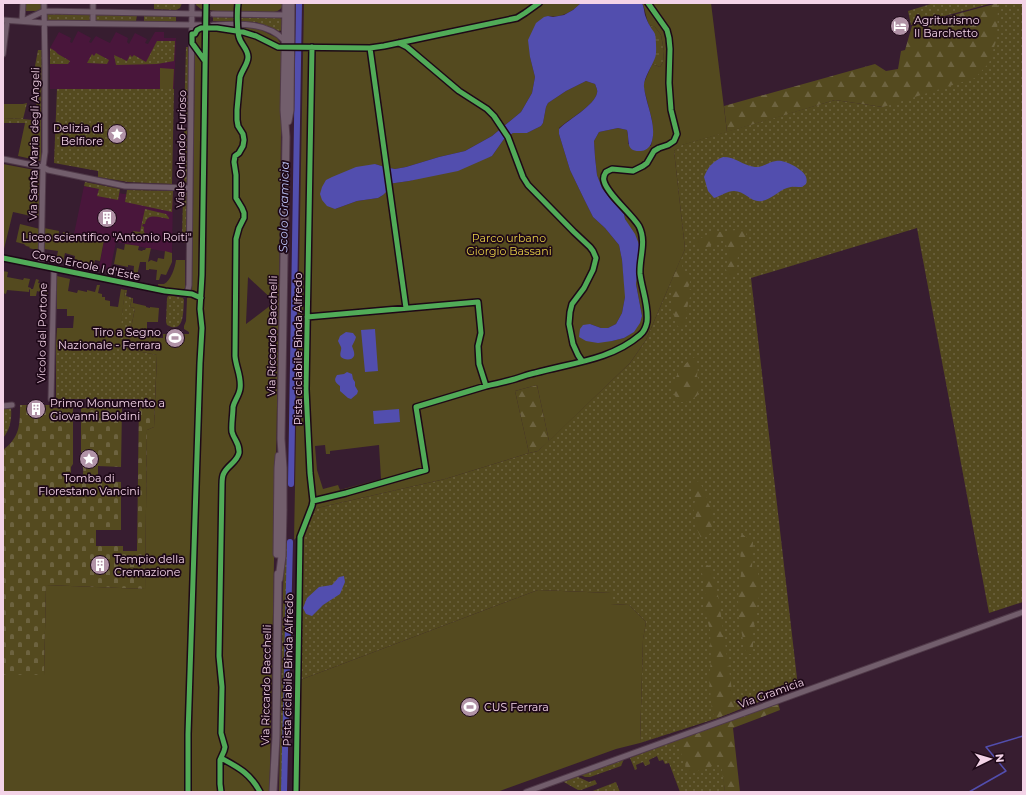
<svg xmlns="http://www.w3.org/2000/svg" width="1026" height="795" viewBox="0 0 1026 795" font-family="Montserrat,sans-serif">
<style>
.built{fill:#49163b}
.grass{fill:url(#grass-dots)}
.forest{fill:url(#forest-firs)}
.wetland{fill:url(#wetland-marsh)}
.cemetery{fill:url(#cemetery-stones)}
.green{fill:#544a1f;fill-rule:evenodd}
.water{fill:#524eae}
.lines{fill:none;stroke-linecap:round;stroke-linejoin:round}
.stream{stroke:#524eae;stroke-width:1.5}
.canal{stroke:#524eae;stroke-width:6}
.street-tunnel{stroke:#53384b;stroke-width:5;stroke-dasharray:5 2.5;stroke-linecap:butt}
.street-casing{stroke:#503a49;stroke-width:7}
.secondary-casing{stroke:#503a49;stroke-width:9}
.street{stroke:#725e6c;stroke-width:5}
.secondary{stroke:#725e6c;stroke-width:7}
.cycleway-casing{stroke:#1d0817;stroke-width:8}
.cycleway{stroke:#51ab58;stroke-width:5}
.labels{text-anchor:middle;stroke-width:3.5;stroke-linejoin:round;paint-order:stroke}
.poi-label{font-size:11px;fill:#f3d3e7;stroke:#1d0817;text-anchor:start}
.street-label{font-size:11px;fill:#f3d3e7;stroke:#1d0817}
.park-label{font-size:11px;fill:#e4ce47;stroke:#1d0817}
.water-label{font-size:12px;font-style:italic;fill:#b8bef3;stroke:#1d0817}
</style>
<defs>
<pattern id="grass-dots" width="8" height="8" patternUnits="userSpaceOnUse"><rect width="8" height="8" fill="#544a1f"/><path d="M2 2h.1M6 6h.1" fill="none" stroke="#6d6340" stroke-width="1.8" stroke-linecap="round"/></pattern>
<pattern id="forest-firs" width="22" height="20" patternUnits="userSpaceOnUse"><rect width="22" height="20" fill="#544a1f"/><path d="M5 1l3.5 6h-7zM16 11l3.5 6h-7z" fill="#6d6340"/></pattern>
<pattern id="wetland-marsh" width="20" height="14" patternUnits="userSpaceOnUse"><rect width="20" height="14" fill="#544a1f"/><path d="M1 5h8M5 5V1M11 12h8M15 12V8" fill="none" stroke="#6d6340"/></pattern>
<pattern id="cemetery-stones" width="16" height="16" patternUnits="userSpaceOnUse"><rect width="16" height="16" fill="#544a1f"/><path d="M2 7V4a2 2 0 0 1 4 0v3zM10 15v-3a2 2 0 0 1 4 0v3z" fill="#6d6340"/></pattern>
</defs>
<rect width="100%" height="100%" fill="#371d30"/>
<path class="built" d="M78 31 91 38 89 42 91 43 96 36 110 43 116 32 128 38 127 42 129 44 135 33 147 39 145 43 148 44 155 32H164V38H176L174 89H50V48L59 32 71 38 70 42 72 43Z
M84 186 124 194 173 195 172 253 116 242 110 271 99 268 104 240 74 234Z"/>
<path class="grass" d="M154 3H182L180 8 176 10 154 9Z
M934 3H993L911 25 908 11Z
M998 3H1023V602L989 613 917 228 751 278 798 687 715 719 640 743 643 639 646 622 629 605 611 604V593L538 590 300 680 302 538 305 528 317 508 445 479 529 453 538 451 630 363 646 340 685 249 674 151 681 145 835 100 883 107Z
M47 13 90 14V21L47 20Z
M96 14 137 15 136 21H96Z
M144 15H176V22L144 21Z
M213 17 280 18C285 20 283 26 283 30L279 31 256 22 213 21Z
M157 41H175L174 61 157 64 116 65 114 55 127 61 130 55 132 57 134 55 146 62Z
M186 47H189L188 121H184Z
M50 48 55 51 58 54 70 61 68 64H50Z
M38 50H42L41 123H3V119L23 118V104L27 103 23 119 32 120 37 102 32 101 38 96 34 91 36 90 41 84 40 75 35 66Z
M96 53 109 60 107 64 87 63 92 54 94 56Z
M57 89H174L172 184 128 182 98 177V171L54 163Z
M184 128H188L187 182 185 184 184 183Z
M85 182 120 189 118 200 97 196 99 189 84 186Z
M127 190 173 191 172 212 125 202Z
M185 191 187 193 186 242 184 243 182 241 183 195V192Z
M145 209 166 214 169 218V219C160 218 147 212 145 224H143L142 226 144 227C143 233 145 234 150 238L133 234V231L140 232Z
M125 290H127L126 296 132 298 130 307 135 308 127 349 157 355 155 399H56V344L74 343 118 345Z
M170 295 183 298 184 300C183 310 185 335 167 325L166 322 167 298 168 296Z
M3 408H11C12 419 10 430 3 438Z
M288 542 282 792H279L284 545Z
M676 740 722 763 725 792H680L669 763 665 764 663 760 659 761 657 756 649 760 650 764 645 766 643 762 636 765 637 769 635 770 630 758Z
M624 759 621 766 590 777H585L581 775Z
M576 776 589 782 595 780 597 784 581 790H578L562 781Z
M616 782 620 792H590Z"/>
<path class="forest" d="M998 3 997 38 989 63 975 78 883 107 835 100 727 132 724 106 875 64 886 71 898 69 901 51 905 50 912 26Z
M745 229 747 232 745 239 740 245 735 274 728 276 726 269 728 258 726 242 722 239 708 247 699 248 696 241 710 233Z
M685 249 681 257 683 271 692 276 688 288 692 291 688 303 685 323 678 327C674 317 668 297 673 288L670 285 663 301Z
M695 357 698 365 697 376 701 383 697 396 685 402H680L671 391C675 377 681 364 695 357Z
M537 385 549 441 538 451 529 453 515 391Z
M699 481 706 494 708 503 713 512 711 533 701 538 694 523 696 515 693 509 695 501 692 495V483Z
M742 534 753 542 752 567 758 571 760 592 757 606 753 633V654H746L739 620 738 596 741 574 740 538Z
M704 564 710 566 718 595 735 711 715 719 712 710 709 678 711 661 710 630 703 603 706 590 702 573Z
M778 703 780 710 733 728 740 792H725L721 763 689 774 676 740Z"/>
<path class="wetland" d="M649 25 655 27 661 35 664 51 663 62 660 67 652 64 655 57Z"/>
<path class="cemetery" d="M139 399H155L154 427 147 430 145 589 46 585 44 675H3V450C20 437 20 425 20 405H50L53 408H73V464L71 467V480L74 483H80C83 478 85 468 81 463V408H122L121 467 98 466V481L121 482V530H96V546H123V551H137Z"/>
<path class="green" d="M26 3H42V11H26Z
M196 3H283C283 8 279 11 274 12H224L201 9 196 5Z
M304 3H581C572 12 561 18 548 16L530 57 535 77 532 93 521 112 492 136 465 151 439 157 406 167 395 169 385 167 375 164 335 209 357 201 378 198 383 195 388 184 409 181 492 156 504 139 513 133H527L541 126 543 123 546 107 548 103 566 91 586 81 595 84C596 87 598 90 597 93 595 105 568 120 559 128V134L570 170 584 199 593 217 605 228 619 245 622 260 625 289V297L622 313 616 324 608 328H601L590 324 612 341 624 338 633 332 642 316 636 284 640 247 625 219 624 214 611 200 602 188 597 175 595 157 594 141 599 132 618 128 627 130 628 136V144L651 146 653 135 652 120 643 85 652 64 660 67 663 62 664 51 661 35 655 27 649 25C646 18 645 8 642 3H711L727 132 682 145 674 151 685 249 646 340 630 363 549 441 537 385 515 391 529 453 445 479 317 508 305 528 294 540ZM325 445 326 454H330V451L379 445 381 479 340 490 338 485 323 489 317 470 315 446Z
M229 27 255 28 261 30 277 38 281 44 282 51 279 302 270 768 269 792H3V675H44L46 585 145 589 147 430 154 427 157 355 127 349 135 308 130 307 132 298H133V303L146 306V307L150 308V307L159 308 158 322H147V334H158V338H163V334H189V332L184 329V326L186 321 187 298 192 294 195 49 196 33 197 31 199 30 228 31ZM248 277 275 302 246 324V323Z
M160 68 174 69 173 89H160Z
M3 104H23V118L3 119Z
M25 123H41V161L18 156Z
M3 164 40 171V218L13 212 4 249H3Z
M20 224 40 229V251L29 248 30 247 26 246 24 244 16 242Z
M44 228 59 231 58 239 62 240 63 232 104 240 100 261 95 260 93 267 74 264 75 256 65 253 63 262 56 261 58 251 44 249Z
M125 244 139 246 138 250 142 251 143 250H145L146 248H151L148 262 151 260 157 262 158 258 164 259 165 251 172 253V262L166 275 161 274 159 280H156L157 270 149 269V270H146V262H140L137 276H133L134 266 128 265V267L114 264 117 248 124 250Z
M176 260H185V288L181 292 158 286V284H164C171 280 175 268 176 260Z
M3 271 8 272 7 277 23 280 24 278 30 279 28 287 31 288V289H33L36 279 39 280 38 283 43 284V287L48 288V297L40 296V292L37 291 36 296H30V290L29 289V292L7 290 6 294 3 293Z
M57 276 70 279 68 291 77 293 78 290 87 292V290L95 292 97 285H100L98 293 102 294V297H105V300L110 301V306L118 307 121 289 125 290 119 345 74 343 56 344 57 328H73L74 316H67V309H57Z
M538 590 611 593V604L629 605 646 622 643 640 640 743 616 749 497 792H299L300 680Z"/>
<path class="water" d="M581 3H642C644 7 644 11 645 15 646 18 648 23 650 26 651 29 654 31 655 34 656 39 657 54 655 58 652 66 643 79 644 87 646 105 658 126 651 144 649 148 645 151 641 151 625 152 630 141 627 130L618 128 599 132 594 141 595 157 597 175 602 188 611 200 624 214 625 219 635 234 640 247 636 284 642 316 640 323 634 332 624 338 612 341 598 343 586 341 579 337 580 329 583 325 590 324 601 328H608L616 324 622 313 625 297 622 260 619 245 605 228 593 217 584 199 570 170 559 134V129C568 120 595 105 597 93 598 90 596 87 595 84L586 81 566 91 548 103 546 107 543 123 541 126 527 133H513L504 139 492 156 458 171 409 181 388 184V190L383 195 378 198 357 201 335 209 327 206 322 200 320 194 322 187 326 180 332 177 356 167 375 164 385 167 395 169 406 167 439 157 465 151 492 136 521 112 532 93 535 77 530 57 528 40 536 23 544 17 548 16 553 17 564 15 573 10Z
M723 157C737 157 741 165 755 167 762 168 768 162 776 161 783 159 801 168 805 175 807 178 807 181 806 184L802 187C797 187 792 186 787 188 778 191 772 199 762 201 751 203 745 191 734 191 727 191 721 196 714 198L708 191 704 177C708 167 713 161 723 157Z
M375 329 378 371 365 372 361 330Z
M346 332 353 333 356 337 355 340 352 346C353 349 355 353 354 356 352 361 344 360 341 357 339 354 342 350 341 347 340 345 339 343 338 341L340 336Z
M347 372 352 374 353 379 355 382V386L358 391 357 394 351 399 348 398 340 391V386C336 383 333 381 337 375L344 374Z
M399 409 400 422 374 424 373 411Z
M344 576 345 582 340 594 323 605 312 616 306 614 303 608 307 598 319 587 332 585 339 577Z"/>
<g class="lines">
<path class="stream" d="M969 792 1006 771 986 747 1023 736"/>
<path class="canal" d="M291 484 299 3
M284 792 290 542"/>
<path class="street-tunnel" d="M201 14H213
M201 25H213"/>
<defs>
<path id="street" d="M213 14 285 15
M3 20 44 23 201 25
M22 21 23 3
M23 21 44 11 201 14
M93 23V3
M213 25C237 24 267 21 285 41
M3 54 7 21
M3 159 43 167 48 170 125 186 190 188
M3 258 165 291 185 294 188 290 189 285 192 3
M41 266 43 167 45 152V67L44 3
M51 399 54 268
M3 406 12 405
M526 792 1023 612"/>
<path id="secondary" d="M288 121 290 110 291 3
M277 554 278 468 279 456
M279 579 282 556 283 510V468L281 439 286 137 284 110 286 3
M273 792 276 737 278 574"/>
</defs>
<use href="#street" class="street-casing"/>
<use href="#secondary" class="secondary-casing"/>
<use href="#street" class="street"/>
<use href="#secondary" class="secondary"/>
<defs>
<path id="cycleway" d="M399 43 407 47 459 91 487 109 494 116 508 137 523 177 528 185 574 232 590 247 593 251 596 258 593 270 584 288 572 304 570 312 569 324 573 344 578 355 582 361
M370 48 406 308
M205 61 192 43V34H195L197 30 201 28H217L243 32 256 36 278 47 370 48 384 46 517 18 525 13 539 3
M3 258 165 291 192 294 201 298
M307 317 478 302 481 333 478 346 479 364 486 386
M313 501 346 493 426 470 416 407C439 400 462 393 486 386 495 384 505 382 515 379 522 377 529 374 535 373 571 363 611 360 640 335 644 332 646 327 647 322 649 306 642 290 640 274 639 258 647 242 639 226 631 213 607 194 604 181 603 178 604 175 606 172L612 169 633 171 643 166 647 163 654 151 659 148 668 145 674 141 677 134 671 110 669 83 670 49 669 38 667 30 648 3
M221 758C239 768 250 773 260 792
M188 792V734L200 363 202 328 200 309 202 275 206 3
M221 792 220 784V760L224 751 225 747 221 733 222 687 219 656 222 485C222 481 222 476 224 473 228 465 237 462 239 453 240 443 234 440 232 432 231 425 233 415 233 407 234 401 239 396 240 389 242 377 236 368 235 356L236 239 239 228 244 218V213L242 208 236 198V175L234 162 235 156 239 153 243 146 244 140 243 134 238 126 237 120V110L240 77C242 70 248 64 248 57 248 49 241 45 239 37 237 30 237 11 238 3
M296 792 300 537 312 506 313 501 310 473 306 389 312 47"/>
</defs>
<use href="#cycleway" class="cycleway-casing"/>
<use href="#cycleway" class="cycleway"/>
</g>
<defs>
<symbol id="hotel-disc" viewBox="-11 -11 22 22"><circle r="9.5" fill="#b193a7" stroke="#1d0817"/><path d="M-6-4.5h1.5V1H6V5H4.5V3h-9V5H-6ZM-4 0a1.8 1.8 0 1 1 3.6 0ZM.5 0V-2.5h3Q6-2.5 6 0Z" fill="#fff"/></symbol>
<symbol id="sight-disc" viewBox="-11 -11 22 22"><circle r="9.5" fill="#b193a7" stroke="#1d0817"/><path d="M0-6L1.8-2.2L6-1.7L2.9 1.2L3.7 5.4L0 3.3L-3.7 5.4L-2.9 1.2L-6-1.7L-1.8-2.2Z" fill="#fff"/></symbol>
<symbol id="building-disc" viewBox="-11 -11 22 22"><circle r="9.5" fill="#b193a7" stroke="#1d0817"/><path d="M-4-6H4V6H1V3H-1V6H-4ZM-2.5-4.3h1.7v1.8h-1.7ZM.8-4.3h1.7v1.8H.8ZM-2.5-1h1.7V.8h-1.7ZM.8-1h1.7V.8H.8Z" fill="#fff"/></symbol>
<symbol id="stadium-disc" viewBox="-11 -11 22 22"><circle r="9.5" fill="#b193a7" stroke="#1d0817"/><path d="M0-5a6.5 5 0 1 0 0 10a6.5 5 0 1 0 0-10ZM-3.5-1.8h7v3.6h-7Z" fill="#fff"/></symbol>
</defs>
<g fill-rule="evenodd">
<use href="#hotel-disc" x="889" y="15" width="22" height="22"/>
<use href="#sight-disc" x="106" y="123" width="22" height="22"/>
<use href="#building-disc" x="96" y="207" width="22" height="22"/>
<use href="#stadium-disc" x="164" y="327" width="22" height="22"/>
<use href="#building-disc" x="25" y="398" width="22" height="22"/>
<use href="#sight-disc" x="78" y="448" width="22" height="22"/>
<use href="#building-disc" x="89" y="554" width="22" height="22"/>
<use href="#stadium-disc" x="459" y="696" width="22" height="22"/>
</g>
<g class="labels">
<g class="poi-label">
<text x="914" y="24">Agriturismo<tspan x="914" dy="13">Il Barchetto</tspan></text>
<text x="103" y="132" text-anchor="end">Delizia di<tspan x="103" dy="13">Belfiore</tspan></text>
<text x="107" y="241" text-anchor="middle">Liceo scientifico "Antonio Roiti"</text>
<text x="161" y="336" text-anchor="end">Tiro a Segno<tspan x="161" dy="13">Nazionale - Ferrara</tspan></text>
<text x="50" y="407">Primo Monumento a<tspan x="50" dy="13">Giovanni Boldini</tspan></text>
<text x="89" y="482" text-anchor="middle">Tomba di<tspan x="89" dy="13">Florestano Vancini</tspan></text>
<text x="114" y="563">Tempio della<tspan x="114" dy="13">Cremazione</tspan></text>
<text x="484" y="711">CUS Ferrara</text>
</g>
<g class="street-label">
<text transform="translate(34 144) rotate(-89)" y="4">Via Santa Maria degli Angeli</text>
<text transform="translate(181 149) rotate(-89)" y="4">Viale Orlando Furioso</text>
<text transform="translate(86 265) rotate(12)" y="4">Corso Ercole I d'Este</text>
<text transform="translate(42 333) rotate(-89)" y="4">Vicolo del Portone</text>
<text transform="translate(272 336) rotate(-89)" y="4">Via Riccardo Bacchelli</text>
<text transform="translate(298 349) rotate(-90)" y="4">Pista ciclabile Binda Alfredo</text>
<text transform="translate(288 670) rotate(-89)" y="4">Pista ciclabile Binda Alfredo</text>
<text transform="translate(266 685) rotate(-89)" y="4">Via Riccardo Bacchelli</text>
<text transform="translate(771 693) rotate(-20)" y="4">Via Gramicia</text>
</g>
<g class="park-label">
<text x="509" y="242">Parco urbano<tspan x="509" dy="13">Giorgio Bassani</tspan></text>
</g>
<g class="water-label">
<text transform="translate(284 207) rotate(-89)" y="4">Scolo Gramicia</text>
</g>
</g>
<rect width="1026" height="795" fill="none" stroke="#f3d3e7" stroke-width="8"/>
<g transform="translate(990 759) rotate(85)" stroke="#1d0817" stroke-width="3" paint-order="stroke">
<path d="M0-3L7 15L0 10L-7 15Z" fill="#f3d3e7"/>
<text y="-6" font-size="11" font-weight="bold" text-anchor="middle" fill="#f3d3e7">N</text>
</g>
</svg>
